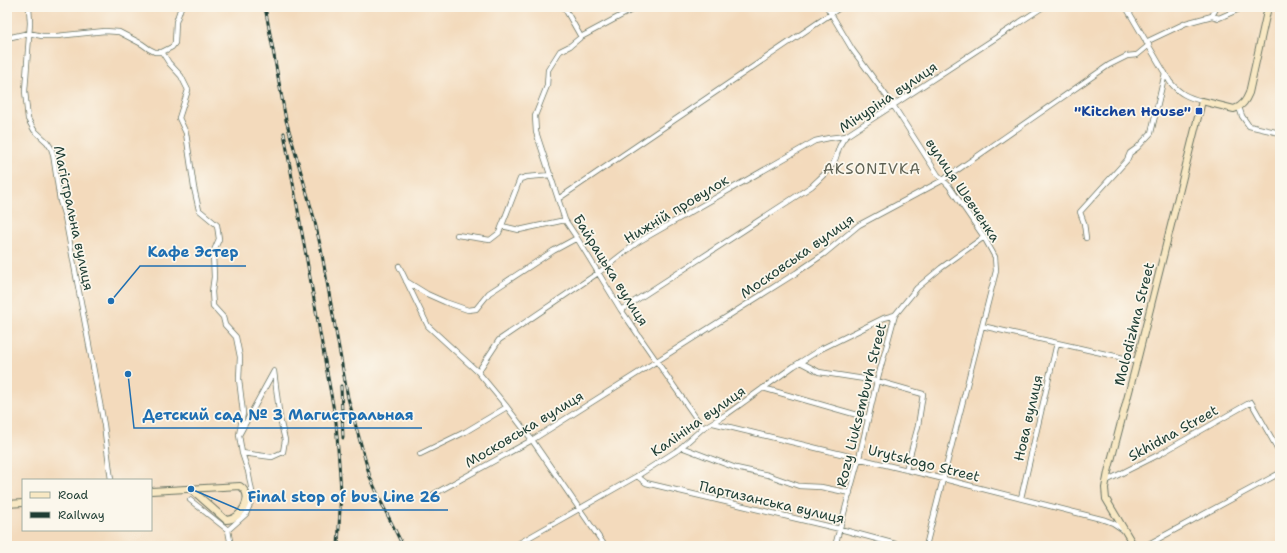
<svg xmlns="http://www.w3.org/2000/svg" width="1287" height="553" viewBox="0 0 1287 553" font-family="'Shantell Sans',sans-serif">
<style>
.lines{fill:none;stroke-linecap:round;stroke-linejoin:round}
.street-casing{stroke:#697464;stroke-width:6}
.secondary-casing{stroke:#697464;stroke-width:8}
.street{stroke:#fff;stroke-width:4.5}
.secondary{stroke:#f8e8c3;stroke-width:6}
.rail-casing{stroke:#1f3d34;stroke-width:3}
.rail{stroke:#fbf7ec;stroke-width:1.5;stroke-dasharray:4.5;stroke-linecap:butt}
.transit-dot{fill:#1a4fb4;stroke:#fbf7ec;stroke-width:1.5}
.labels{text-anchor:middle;stroke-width:3.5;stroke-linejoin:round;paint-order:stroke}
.street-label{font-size:14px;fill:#1f3d34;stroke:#fbf7ec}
.transit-label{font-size:14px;font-weight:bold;fill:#164399;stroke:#fbf7ec;text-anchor:end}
.neighbourhood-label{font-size:15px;letter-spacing:1px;fill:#5f6254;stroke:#fbf7ec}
.leader{fill:none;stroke:#1f6fb2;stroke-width:1.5}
.callout-dot{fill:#1f6fb2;stroke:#fbf7ec;stroke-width:1.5}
.callout-label{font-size:15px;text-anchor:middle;font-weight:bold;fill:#1f6fb2;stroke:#fbf7ec;stroke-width:3.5;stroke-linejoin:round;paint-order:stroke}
</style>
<rect width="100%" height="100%" fill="#fbf7ec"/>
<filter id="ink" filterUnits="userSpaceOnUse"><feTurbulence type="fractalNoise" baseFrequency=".025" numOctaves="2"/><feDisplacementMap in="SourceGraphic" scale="8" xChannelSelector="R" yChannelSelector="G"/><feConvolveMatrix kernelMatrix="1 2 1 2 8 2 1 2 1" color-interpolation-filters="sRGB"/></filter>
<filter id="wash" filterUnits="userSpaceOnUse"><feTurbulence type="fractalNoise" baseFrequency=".012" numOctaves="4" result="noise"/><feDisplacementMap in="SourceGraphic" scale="16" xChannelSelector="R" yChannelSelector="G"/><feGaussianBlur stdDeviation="0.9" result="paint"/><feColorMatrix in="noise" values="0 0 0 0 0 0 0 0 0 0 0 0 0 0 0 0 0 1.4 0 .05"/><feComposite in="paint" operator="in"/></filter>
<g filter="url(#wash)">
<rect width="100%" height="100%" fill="#f3dabc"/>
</g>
<g filter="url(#ink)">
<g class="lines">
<defs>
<path id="street" d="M29 7 30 23 25 91 28 119 34 130 47 142 51 148 53 154 60 201 65 217 104 425 111 480
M564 7 581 37
M637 7 581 37 570 46 560 51 548 70 547 86 535 116 536 132 565 220 577 238 621 310 703 428
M827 7 852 49 893 105 938 175 949 186 984 237 995 257 996 271 926 546
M1126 7 1170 82C1180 94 1187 97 1202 101
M1212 16 1219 18 1244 7
M7 38 29 33 42 36H57L105 31 119 32 142 44 149 49 155 52H162L172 47 175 43 176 22 181 7
M1146 42 1186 23 1212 16 1217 7
M162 52 169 63 181 76 188 90 179 118 186 133 194 188 199 210 217 225 219 239 213 253 214 277 212 292 213 306 223 317 225 325 236 337 240 357 239 379 243 413 239 435
M1239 107 1242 116 1249 126 1280 133
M558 199 841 7
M502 226 519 230 565 220
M457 235 490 240 499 233 520 179 527 177 551 175
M1086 238 1084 223 1080 212 1127 160 1130 153 1137 148 1151 133 1165 73
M399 266 428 326 478 372 507 407 532 440 605 546
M406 281 427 294 445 302 468 310 476 309 489 293 553 251 577 238
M621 310 812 186C819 179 829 171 834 162 839 152 837 146 846 136L1043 7
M982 326 1137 361
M800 362 819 372 877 381 923 394 918 426 906 470
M478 372 499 340 598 273 638 242 815 141 829 138 846 136
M763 388 868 418
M713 423 944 479 1105 520 1113 523 1125 531
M681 447 736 468 768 475 799 486 821 487 850 493
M420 454 465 432 507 407
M637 476 646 483 840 529 903 546
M1106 481 1160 454 1251 402 1280 453
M434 494 532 440 796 273 824 254 859 225 943 180 1109 65 1127 56 1137 55 1149 45
M1021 498 1057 343
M190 500 228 530 231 546
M228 530 246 514 253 497 248 471 242 453 272 457 283 452 285 440 280 419 274 371 239 435 242 453
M514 546 637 476 678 450 703 428 727 414 794 366 821 349 884 318 895 315
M835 546 859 458 877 381 895 315 917 288 941 268 984 237
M1145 546 1280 473"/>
<path id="secondary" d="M151 491 240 486C255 496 241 520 226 520L191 489
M7 504 23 503
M1134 546 1106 499 1105 488 1108 472 1137 361 1202 101 1234 109C1243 106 1246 100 1249 93L1268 7"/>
</defs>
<use href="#street" class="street-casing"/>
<use href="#secondary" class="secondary-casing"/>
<use href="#street" class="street"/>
<use href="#secondary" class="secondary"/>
<defs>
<path id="rail" d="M265 7 286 120 314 218 321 249 348 398 370 477 382 504 403 546
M284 133 336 422 341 490 338 546
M341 386 343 438"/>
</defs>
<use href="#rail" class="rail-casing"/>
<use href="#rail" class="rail"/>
</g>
</g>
<rect class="transit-dot" x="1195" y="107" width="8" height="8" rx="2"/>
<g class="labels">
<g class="street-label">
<text transform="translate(888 97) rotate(-34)" y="5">Мічуріна вулиця</text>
<text transform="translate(963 190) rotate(56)" y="5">вулиця Шевченка</text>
<text transform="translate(676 209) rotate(-31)" y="5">Нижній провулок</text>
<text transform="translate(74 218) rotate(78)" y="5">Магістральна вулиця</text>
<text transform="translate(797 256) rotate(-35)" y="5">Московська вулиця</text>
<text transform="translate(611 270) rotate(58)" y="5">Байрацька вулиця</text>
<text transform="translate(1134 324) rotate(-76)" y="5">Molodizhna Street</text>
<text transform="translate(861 405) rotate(-76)" y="5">Rozy Liuksemburh Street</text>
<text transform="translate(1028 418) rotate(-77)" y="5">Нова вулиця</text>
<text transform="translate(698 421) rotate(-35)" y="5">Калініна вулиця</text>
<text transform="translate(524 429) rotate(-31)" y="5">Московська вулиця</text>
<text transform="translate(1173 433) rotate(-29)" y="5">Skhidna Street</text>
<text transform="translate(924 463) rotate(14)" y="5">Urytskogo Street</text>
<text transform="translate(772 502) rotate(13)" y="5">Партизанська вулиця</text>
</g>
<g class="transit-label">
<text x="1191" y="116">"Kitchen House"</text>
</g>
<g class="neighbourhood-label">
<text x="872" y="174">AKSONІVKA</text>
</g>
</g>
<path class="leader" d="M111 301L140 266H246M128 374L134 428H422M191 489L240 510H448"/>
<g class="callout-dot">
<circle cx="111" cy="301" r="4"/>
<circle cx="128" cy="374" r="4"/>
<circle cx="191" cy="489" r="4"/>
</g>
<g class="callout-label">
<text x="193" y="257">Кафе Эстер</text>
<text x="278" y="420">Детский сад № 3 Магистральная</text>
<text x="344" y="502">Final stop of bus Line 26</text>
</g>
<rect width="1287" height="553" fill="none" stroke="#fbf7ec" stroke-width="24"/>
<rect x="22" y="479" width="130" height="52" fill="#fbf7ec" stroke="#a3ada2"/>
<rect x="30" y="492" width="20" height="6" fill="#f8e8c3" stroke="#a3ada2"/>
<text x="58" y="499" font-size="12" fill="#1f3d34">Road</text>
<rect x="30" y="512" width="20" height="6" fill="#1f3d34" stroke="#a3ada2"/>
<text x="58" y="519" font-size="12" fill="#1f3d34">Railway</text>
</svg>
